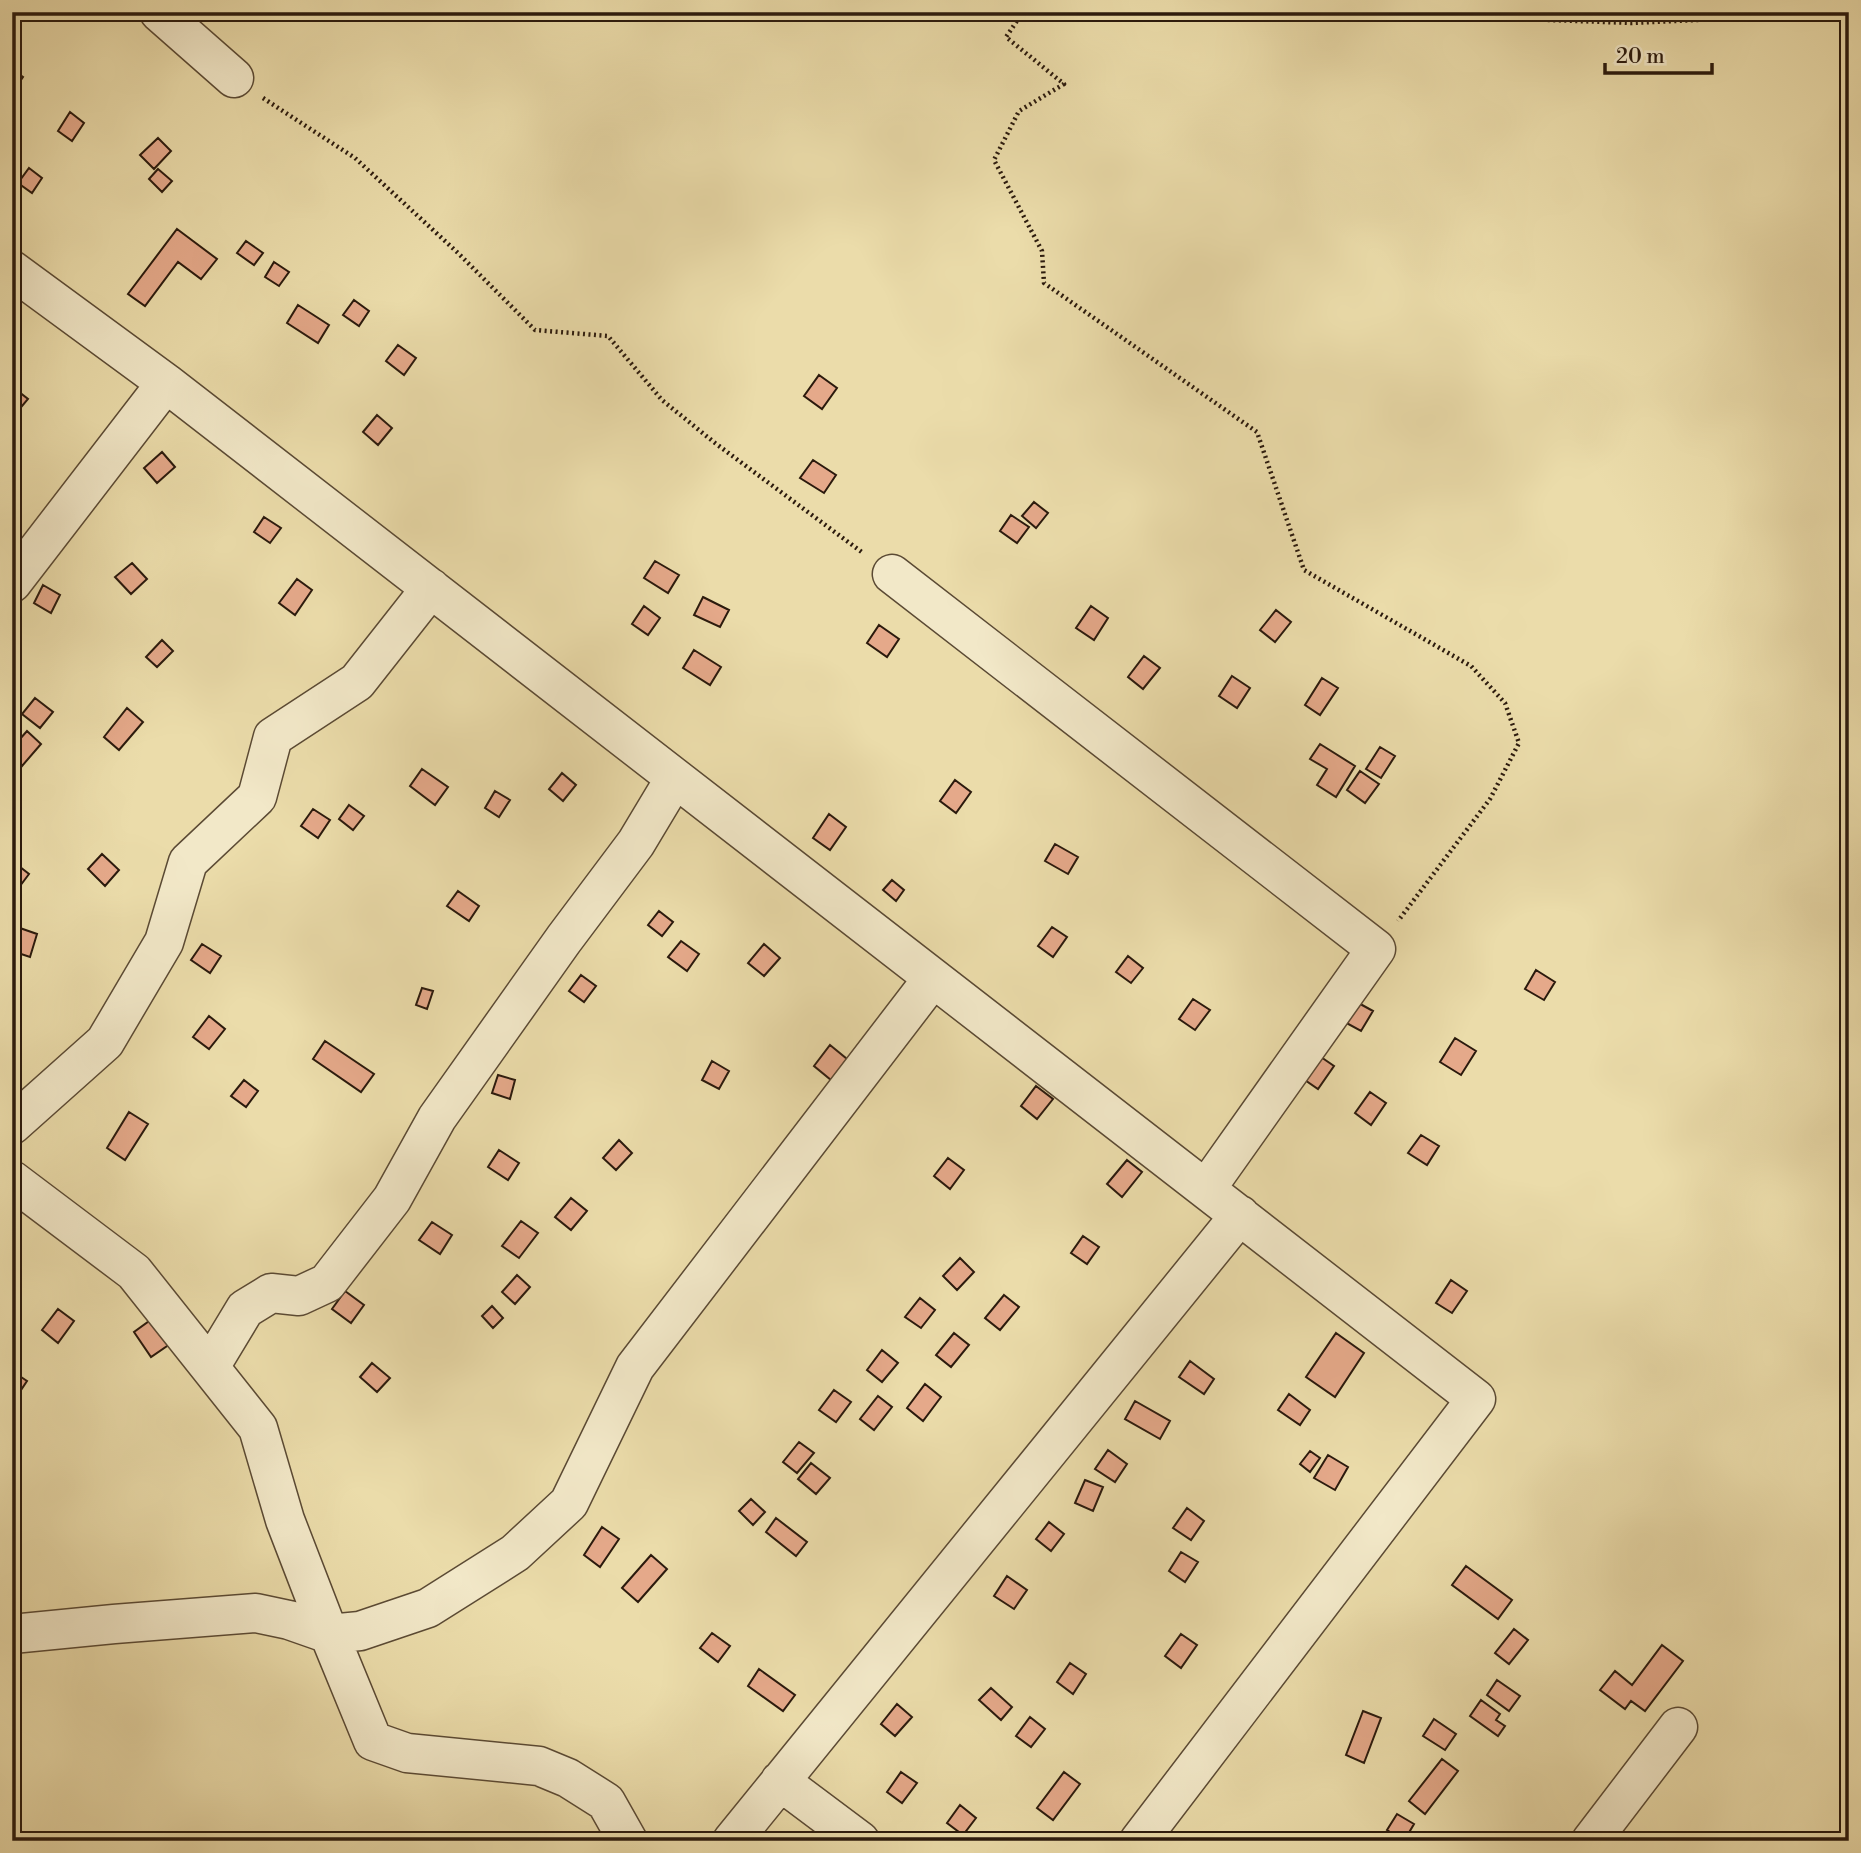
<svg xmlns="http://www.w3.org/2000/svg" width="1861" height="1853" viewBox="0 0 1861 1853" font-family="'Libre Bodoni',serif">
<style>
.building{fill:#e5a98a;stroke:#2b1a0d;stroke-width:2}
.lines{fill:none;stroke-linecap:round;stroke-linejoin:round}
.minor-casing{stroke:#5b4a34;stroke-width:41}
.path{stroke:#2b1a0d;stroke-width:4.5;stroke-dasharray:2 3.5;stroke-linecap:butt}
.minor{stroke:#f2e8c8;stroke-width:38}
</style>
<rect width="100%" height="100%" fill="#ebdcaa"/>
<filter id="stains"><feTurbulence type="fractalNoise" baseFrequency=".00286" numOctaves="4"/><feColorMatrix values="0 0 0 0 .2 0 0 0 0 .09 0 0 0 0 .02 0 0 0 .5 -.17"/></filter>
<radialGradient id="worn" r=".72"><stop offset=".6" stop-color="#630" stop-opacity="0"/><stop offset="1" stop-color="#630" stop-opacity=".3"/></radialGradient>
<path class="building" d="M12 69 23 77 12 93Z
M70 112 84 123 72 141 58 131Z
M158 138 171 151 154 169 140 155Z
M29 168 42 178 32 193 18 183Z
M158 169 172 181 162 192 149 179Z
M177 229 217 259 201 279 178 262 145 306 128 294Z
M246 241 263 253 254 265 237 253Z
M274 262 289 272 279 286 265 277Z
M354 300 369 311 359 326 343 315Z
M298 305 329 325 318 343 287 323Z
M398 345 416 358 404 375 386 361Z
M819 375 837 388 822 409 804 396Z
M14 388 28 399 12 418V390Z
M377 415 392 428 378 445 363 432Z
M162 452 175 467 157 483 144 468Z
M813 460 836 475 824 493 800 478Z
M1034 502 1048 513 1036 528 1022 516Z
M1011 515 1029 527 1017 543 1000 531Z
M264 517 281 528 270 543 254 532Z
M655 561 679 575 668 593 644 578Z
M132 563 147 579 131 594 115 577Z
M297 579 312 590 295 615 279 603Z
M43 585 60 595 51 613 34 603Z
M703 597 729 610 720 627 694 615Z
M644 606 660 618 648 635 632 624Z
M1091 606 1108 618 1094 640 1076 628Z
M1276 610 1291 622 1275 642 1260 630Z
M879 625 899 639 887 657 867 643Z
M162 640 173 651 157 667 146 657Z
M694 650 721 667 710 685 683 668Z
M1144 656 1160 668 1143 689 1128 677Z
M1232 676 1250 688 1237 708 1219 696Z
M1322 678 1338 688 1320 715 1305 705Z
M35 698 53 712 40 728 22 714Z
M127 708 143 722 119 750 104 737Z
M27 731 41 744 22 766 12 757V748Z
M1320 744 1355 766 1336 797 1317 785 1327 769 1310 759Z
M1380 747 1395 756 1381 778 1366 769Z
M422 769 448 787 435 805 410 786Z
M1360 771 1379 784 1365 803 1347 790Z
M562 773 576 785 563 801 549 789Z
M955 780 971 792 956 813 940 801Z
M495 791 510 800 499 817 485 808Z
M349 805 364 816 353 830 339 819Z
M313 809 330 820 318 838 301 826Z
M829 814 846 827 830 850 813 838Z
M1055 844 1078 857 1068 874 1045 861Z
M102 854 119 870 105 886 88 869Z
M15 863 29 874 17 890 12 887V867Z
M892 880 904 890 896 901 883 890Z
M458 891 479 906 469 921 447 906Z
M659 911 673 922 662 936 648 925Z
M17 927 37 934 30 957 12 951V941Z
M1052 927 1067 937 1053 957 1038 946Z
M681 941 699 954 687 971 668 957Z
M202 944 221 956 210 973 191 960Z
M764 944 780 958 764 976 748 963Z
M1128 956 1143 968 1131 983 1116 972Z
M1536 970 1555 982 1544 1000 1525 989Z
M581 975 596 986 584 1002 569 991Z
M422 988 433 991 427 1009 416 1005Z
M1193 999 1210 1010 1195 1030 1179 1019Z
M1353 1000 1373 1011 1361 1031 1341 1020Z
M209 1016 225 1029 209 1049 193 1037Z
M1455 1038 1476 1051 1461 1075 1440 1062Z
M325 1041 374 1074 361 1092 313 1059Z
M830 1045 847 1059 831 1080 814 1066Z
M1318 1055 1334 1066 1318 1089 1302 1078Z
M712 1061 729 1071 719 1089 702 1080Z
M498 1075 515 1080 510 1099 492 1093Z
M244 1080 258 1091 246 1107 231 1096Z
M1036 1086 1053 1099 1037 1119 1021 1106Z
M1370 1092 1386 1103 1371 1125 1355 1113Z
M129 1112 148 1124 125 1160 107 1148Z
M1421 1135 1439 1146 1427 1165 1408 1153Z
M619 1140 632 1153 616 1170 603 1158Z
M499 1150 519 1163 508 1180 488 1167Z
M948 1158 964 1170 950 1189 934 1176Z
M1127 1160 1142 1172 1122 1197 1107 1184Z
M571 1198 587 1211 571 1230 555 1217Z
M521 1221 538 1233 519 1258 502 1246Z
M432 1222 452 1235 440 1254 419 1240Z
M1083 1236 1099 1247 1087 1264 1071 1253Z
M960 1258 974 1272 957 1290 943 1276Z
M517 1275 530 1287 515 1304 502 1292Z
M1451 1280 1467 1291 1452 1313 1436 1303Z
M345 1291 364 1305 351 1323 332 1309Z
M1004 1295 1019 1307 1000 1330 985 1318Z
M920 1298 935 1310 921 1328 905 1317Z
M492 1306 503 1318 493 1328 482 1316Z
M58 1309 74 1321 58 1343 42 1330Z
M152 1319 170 1344 151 1357 134 1332Z
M954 1333 969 1345 951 1367 936 1355Z
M1336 1333 1364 1353 1335 1397 1306 1377Z
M882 1350 898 1363 882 1382 867 1370Z
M1190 1361 1214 1379 1204 1394 1179 1377Z
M372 1363 390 1378 377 1392 360 1377Z
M12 1371 27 1381 15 1399 12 1397Z
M925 1384 941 1397 923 1421 907 1408Z
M834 1390 851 1402 836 1422 819 1410Z
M1289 1394 1310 1410 1300 1425 1278 1410Z
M878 1396 892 1407 874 1430 860 1419Z
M1135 1401 1170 1421 1160 1439 1125 1419Z
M799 1442 814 1453 797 1473 783 1462Z
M1108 1450 1127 1464 1115 1482 1095 1469Z
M1310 1451 1320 1458 1310 1472 1300 1464Z
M1328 1455 1348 1467 1335 1490 1314 1478Z
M811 1463 830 1478 816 1494 798 1479Z
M1085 1480 1103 1487 1093 1511 1075 1503Z
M751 1499 765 1512 753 1525 739 1511Z
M1187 1508 1204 1521 1191 1540 1173 1528Z
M776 1518 807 1542 796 1556 766 1532Z
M1049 1522 1064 1534 1051 1551 1036 1539Z
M602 1527 619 1539 600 1567 584 1555Z
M1181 1552 1198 1562 1185 1582 1169 1571Z
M651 1555 667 1569 638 1602 622 1588Z
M1466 1566 1512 1600 1498 1619 1452 1585Z
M1007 1576 1027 1590 1014 1609 994 1596Z
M1514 1629 1528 1640 1509 1664 1495 1653Z
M712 1633 730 1646 718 1662 700 1648Z
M1181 1634 1197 1645 1181 1668 1165 1656Z
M1662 1645 1683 1661 1645 1711 1631 1701 1625 1709 1600 1690 1615 1671 1632 1685Z
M1070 1663 1086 1674 1073 1694 1057 1682Z
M759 1669 795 1695 783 1711 748 1686Z
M1497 1680 1520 1696 1509 1711 1487 1695Z
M991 1688 1012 1707 1001 1720 979 1700Z
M1481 1700 1500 1714 1496 1720 1505 1726 1498 1736 1470 1716Z
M897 1704 912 1717 895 1736 881 1724Z
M1363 1711 1381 1718 1364 1763 1346 1755Z
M1030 1717 1045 1729 1031 1747 1016 1736Z
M1434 1719 1456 1734 1445 1750 1423 1736Z
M1442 1759 1458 1771 1425 1814 1409 1801Z
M901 1772 917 1783 902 1803 887 1792Z
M1064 1772 1080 1784 1053 1820 1037 1808Z
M960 1805 976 1818 963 1835 947 1823Z
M1397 1814 1414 1824 1404 1841 1387 1830Z"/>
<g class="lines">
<defs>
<path id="minor" d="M159 12 234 78
M12 270 166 383 1476 1399 1139 1841
M892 574 1376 949 1206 1189
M12 583 166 383
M12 1125 105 1042 164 942 188 862 257 797 273 737 357 682 431 588
M12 1180 134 1272 258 1428 285 1520 329 1634 373 1741 407 1753 539 1766 568 1778 606 1802 628 1841
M210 1367 245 1309 271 1293 299 1296 327 1283 392 1199 437 1118 564 939 636 843 675 778
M12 1634 114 1624 256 1613 289 1620 329 1634 360 1631 428 1608 515 1553 569 1503 635 1367 933 978
M780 1781 860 1841
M732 1841 1240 1215
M1591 1841 1678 1727"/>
</defs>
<use href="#minor" class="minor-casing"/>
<path class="path" d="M1206 12 1021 15 1006 37 1064 84 1019 111 994 160 1042 251 1044 283 1257 432 1304 570 1471 666 1505 703 1519 743 1490 799 1398 921
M1328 12 1632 23 1826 14 1833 12
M263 98 355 158 458 253 535 330 608 336 662 400 715 443 863 553"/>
<use href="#minor" class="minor"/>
</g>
<rect width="1861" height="1853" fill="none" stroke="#ebdcaa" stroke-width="42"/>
<rect x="14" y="14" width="1833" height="1825" fill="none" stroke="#2b1a0d" stroke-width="3.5"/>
<rect x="21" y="21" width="1819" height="1811" fill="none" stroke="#2b1a0d" stroke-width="2"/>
<path d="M1605 63v10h107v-10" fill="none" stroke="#2b1a0d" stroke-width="3.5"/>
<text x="1616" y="63" font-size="21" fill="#2b1a0d" stroke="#f2e8c8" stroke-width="5" paint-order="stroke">20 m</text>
<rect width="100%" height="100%" filter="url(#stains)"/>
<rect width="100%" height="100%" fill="url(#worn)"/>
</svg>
